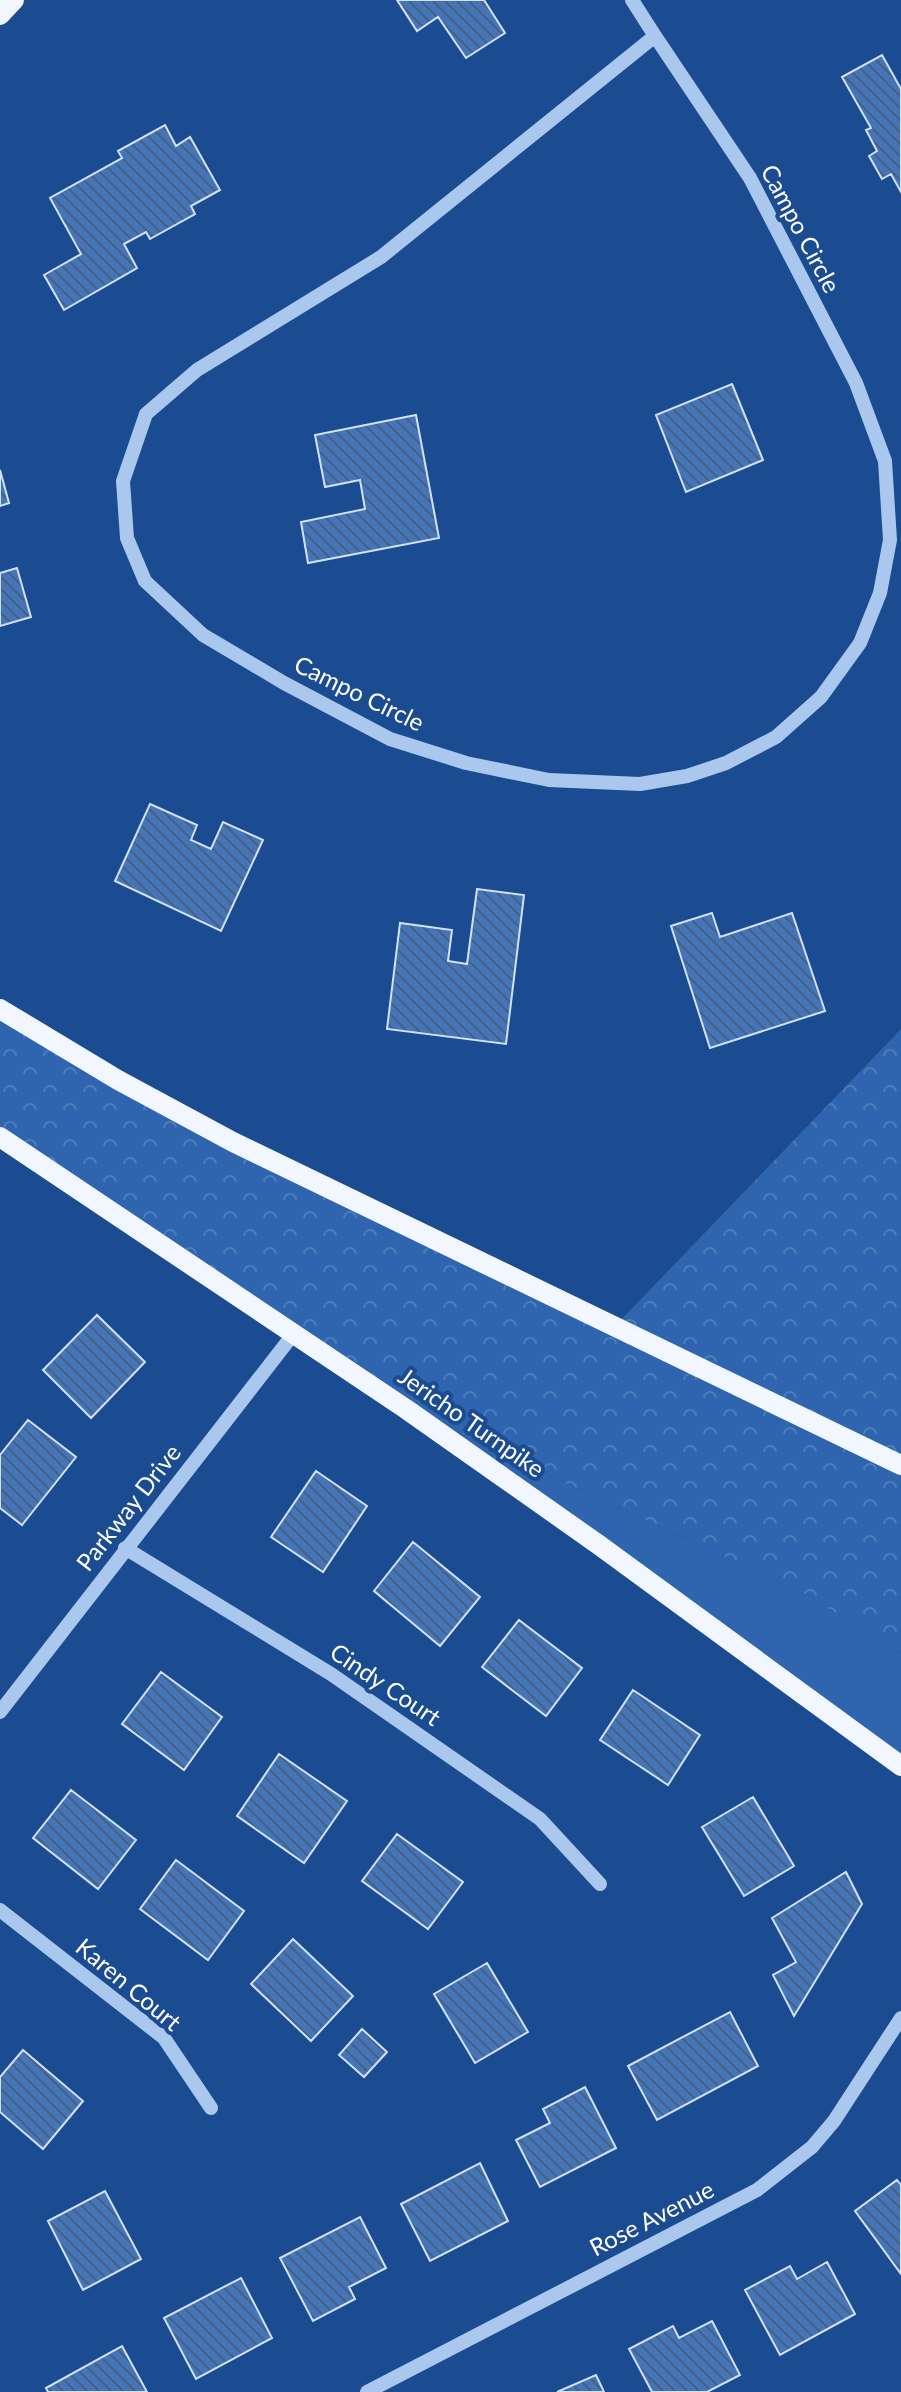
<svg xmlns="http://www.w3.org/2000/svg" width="901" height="2392" viewBox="0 0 901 2392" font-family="Lato,sans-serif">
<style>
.green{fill:#2e65ae}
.forest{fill:url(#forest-crowns)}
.building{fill:url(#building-back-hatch);stroke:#d0e2fa;stroke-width:2}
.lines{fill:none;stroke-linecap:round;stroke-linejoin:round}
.minor{stroke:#aac7ee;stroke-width:14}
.major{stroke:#f1f6ff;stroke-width:20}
.labels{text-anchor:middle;stroke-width:8;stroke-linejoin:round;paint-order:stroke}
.street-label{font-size:24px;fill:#fff;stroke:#1b4b90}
</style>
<defs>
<pattern id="forest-crowns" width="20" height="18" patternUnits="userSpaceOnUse" patternTransform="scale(2)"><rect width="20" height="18" fill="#2e65ae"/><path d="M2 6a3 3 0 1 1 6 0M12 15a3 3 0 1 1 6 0" fill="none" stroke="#4d7cba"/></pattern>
<pattern id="building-back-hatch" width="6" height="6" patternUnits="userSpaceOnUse" patternTransform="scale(2)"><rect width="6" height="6" fill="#4475b8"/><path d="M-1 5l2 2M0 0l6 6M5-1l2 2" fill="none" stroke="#486082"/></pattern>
</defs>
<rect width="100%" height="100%" fill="#1b4b90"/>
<path class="green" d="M406 1409 805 1594 901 1653V1766Z"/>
<path class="forest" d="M0 1009 118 1080 616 1325 901 1029V1653L805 1594 406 1409 0 1137Z"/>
<path class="building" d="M397 0H484L505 33 466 58 438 17 417 31Z
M882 55 901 89V192L891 174 882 179 869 156 877 151 866 130 871 128 842 77Z
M165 125 176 146 190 137 220 190 191 206 195 214 150 239 146 232 124 244 137 268 64 310 44 275 81 254 50 198 122 158 118 151Z
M732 384 763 460 686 492 656 415Z
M416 415 439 538 308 563 301 522 365 509 360 480 325 487 315 435Z
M0 470 9 503 0 506Z
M17 568 31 617 0 626V573Z
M150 804 197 825 191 840 211 849 223 822 263 840 221 931 115 881Z
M477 889 524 895 506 1044 387 1029 400 923 452 930 448 961 467 964Z
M712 913 720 937 792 913 825 1011 710 1048 671 926Z
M97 1315 145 1362 91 1418 43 1370Z
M28 1420 76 1457 22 1525 0 1508V1455Z
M316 1471 367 1506 323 1572 271 1537Z
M413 1542 480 1597 440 1646 374 1591Z
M519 1620 582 1668 546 1716 482 1667Z
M161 1672 222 1717 184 1770 122 1724Z
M633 1690 700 1735 668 1785 600 1740Z
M279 1754 347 1801 304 1863 237 1816Z
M71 1790 136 1840 98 1889 33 1838Z
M753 1797 794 1866 744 1896 702 1827Z
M397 1834 463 1882 428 1929 362 1881Z
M176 1860 244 1911 208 1960 140 1909Z
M846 1872 862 1904 794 2016 773 1975 796 1962 772 1918Z
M293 1939 353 1996 311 2041 251 1984Z
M487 1963 528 2032 475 2063 434 1994Z
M730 2012 758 2066 657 2120 628 2066Z
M362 2029 387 2052 364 2077 339 2055Z
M23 2050 83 2101 43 2149 0 2112V2077Z
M585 2087 616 2148 540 2187 516 2140 550 2123 543 2109Z
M480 2163 508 2221 430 2261 401 2204Z
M897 2180 901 2185V2274L855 2211Z
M105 2191 141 2259 83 2290 48 2221Z
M360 2217 386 2268 349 2287 355 2299 313 2321 280 2258Z
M827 2262 855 2314 780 2355 745 2290 790 2266 797 2279Z
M241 2278 272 2338 196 2379 164 2318Z
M712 2321 740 2375 707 2392H652L629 2349 673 2326 679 2338Z
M122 2346 147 2392H48L46 2388Z
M596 2375 604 2392H557Z"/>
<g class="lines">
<path class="minor" d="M632 0 655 36
M655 36 750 178 856 383 885 461 890 540 880 593 860 643 821 697 776 737 726 763 687 776 640 784 549 780 466 763 390 739 284 683 203 635 145 581 127 538 123 481 146 414 197 370 381 257Z
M125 1548 331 1674 540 1819 600 1884
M0 1712 295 1332
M0 1910 164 2038 211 2108
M367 2392 757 2190 812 2147 834 2121 901 2018"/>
<path class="major" d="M0 15 14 0
M0 1009 118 1080 233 1142 901 1465
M0 1137 406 1409 599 1545 901 1766"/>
</g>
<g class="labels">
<g class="street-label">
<text transform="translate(800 229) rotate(62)" y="8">Campo Circle</text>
<text transform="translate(359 694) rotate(26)" y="8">Campo Circle</text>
<text transform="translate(471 1423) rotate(35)" y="8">Jericho Turnpike</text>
<text transform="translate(129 1508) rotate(-52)" y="8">Parkway Drive</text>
<text transform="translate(385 1685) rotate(34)" y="8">Cindy Court</text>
<text transform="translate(128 1985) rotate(40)" y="8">Karen Court</text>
<text transform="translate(652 2219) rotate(-27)" y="8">Rose Avenue</text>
</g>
</g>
</svg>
